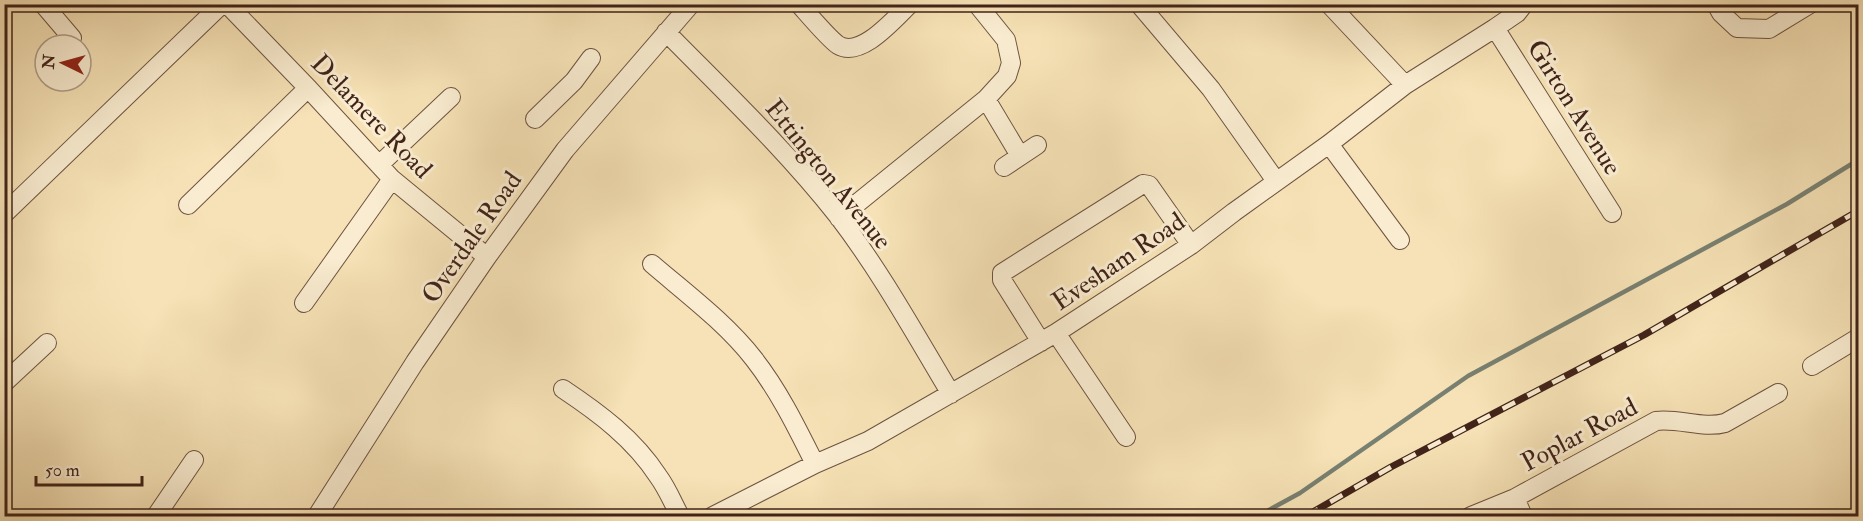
<svg xmlns="http://www.w3.org/2000/svg" width="1863" height="521" viewBox="0 0 1863 521" font-family="'IM FELL Double Pica',serif">
<style>
.lines{fill:none;stroke-linecap:round;stroke-linejoin:round}
.stream{stroke:#788071;stroke-width:4.5}
.minor-casing{stroke:#6e5340;stroke-width:20}
.minor{stroke:#f9ecd0;stroke-width:18}
.rail-casing{stroke:#412319;stroke-width:7}
.rail{stroke:#f9ecd0;stroke-width:4.5;stroke-dasharray:14;stroke-linecap:butt}
.labels{text-anchor:middle;stroke-width:6;stroke-linejoin:round;paint-order:stroke}
.street-label{font-size:26px;fill:#412319;stroke:#f9ecd0}
</style>
<rect width="100%" height="100%" fill="#f6e2b6"/>
<filter id="stains"><feTurbulence type="fractalNoise" baseFrequency=".00333" numOctaves="4"/><feColorMatrix values="0 0 0 0 .2 0 0 0 0 .09 0 0 0 0 .02 0 0 0 .5 -.17"/></filter>
<radialGradient id="worn" r=".72"><stop offset=".6" stop-color="#630" stop-opacity="0"/><stop offset="1" stop-color="#630" stop-opacity=".3"/></radialGradient>
<g class="lines">
<path class="stream" d="M1258 516 1300 493 1468 376 1787 204 1858 160"/>
<defs>
<path id="minor" d="M43 4 72 38
M227 4 308 88 392 179 487 257
M799 4C808 14 829 39 838 45 861 59 894 19 910 4
M1139 4 1211 89 1276 181
M1329 4 1405 85
M1716 4 1721 13 1737 28 1769 29 1810 4
M1495 28 1612 213
M666 32C725 92 786 150 838 216 881 272 915 334 951 394
M986 99 1020 156
M535 119 574 81 591 58
M1329 144 1400 240
M379 165 451 97
M1004 167 1037 145
M188 205 308 88
M4 214 222 4
M839 218 986 99 1007 76 1011 63 1006 40 977 4
M652 264C687 294 726 323 754 359 779 391 797 428 815 464
M304 303 392 179
M1056 333 1126 437
M1041 342 1002 280V273L1143 184 1149 185 1191 245
M1812 366 1858 338
M4 383 47 343
M563 389C599 413 634 439 658 476 667 488 673 503 680 516
M1515 498 1523 516
M156 516 194 460
M317 516 415 362 487 257 565 150 691 4
M713 516 815 464 868 441 1056 333 1191 245 1234 212 1329 144 1405 85 1495 28 1517 13 1524 4
M1471 516 1515 498 1656 421C1679 418 1703 429 1725 423L1778 393"/>
</defs>
<use href="#minor" class="minor-casing"/>
<use href="#minor" class="minor"/>
<defs>
<path id="rail" d="M1306 516 1391 467 1644 335 1858 211"/>
</defs>
<use href="#rail" class="rail-casing"/>
<use href="#rail" class="rail"/>
</g>
<g class="labels">
<g class="street-label">
<text transform="translate(1575 107) rotate(58)" y="9">Girton Avenue</text>
<text transform="translate(372 116) rotate(46)" y="9">Delamere Road</text>
<text transform="translate(829 174) rotate(51)" y="9">Ettington Avenue</text>
<text transform="translate(471 237) rotate(-55)" y="9">Overdale Road</text>
<text transform="translate(1118 261) rotate(-34)" y="9">Evesham Road</text>
<text transform="translate(1579 434) rotate(-28)" y="9">Poplar Road</text>
</g>
</g>
<rect width="1863" height="521" fill="none" stroke="#f6e2b6" stroke-width="24"/>
<rect x="6" y="6" width="1851" height="509" fill="none" stroke="#412319" stroke-width="3"/>
<rect x="12" y="12" width="1839" height="497" fill="none" stroke="#412319" stroke-width="1.5"/>
<g transform="translate(63 63) rotate(275)"><circle r="28" fill="#f9ecd0" stroke="#af9c87" stroke-width="1.5"/>
<path d="M0-4.5L10 22L0 15L-10 22Z" fill="#8f2418"/>
<text y="-9" font-size="16" font-weight="bold" text-anchor="middle" fill="#412319">N</text>
</g>
<path d="M36 476v9h106v-9" fill="none" stroke="#412319" stroke-width="3"/>
<text x="45" y="476" font-size="18" fill="#412319" stroke="#f9ecd0" stroke-width="4.5" paint-order="stroke">50 m</text>
<rect width="100%" height="100%" filter="url(#stains)"/>
<rect width="100%" height="100%" fill="url(#worn)"/>
</svg>
